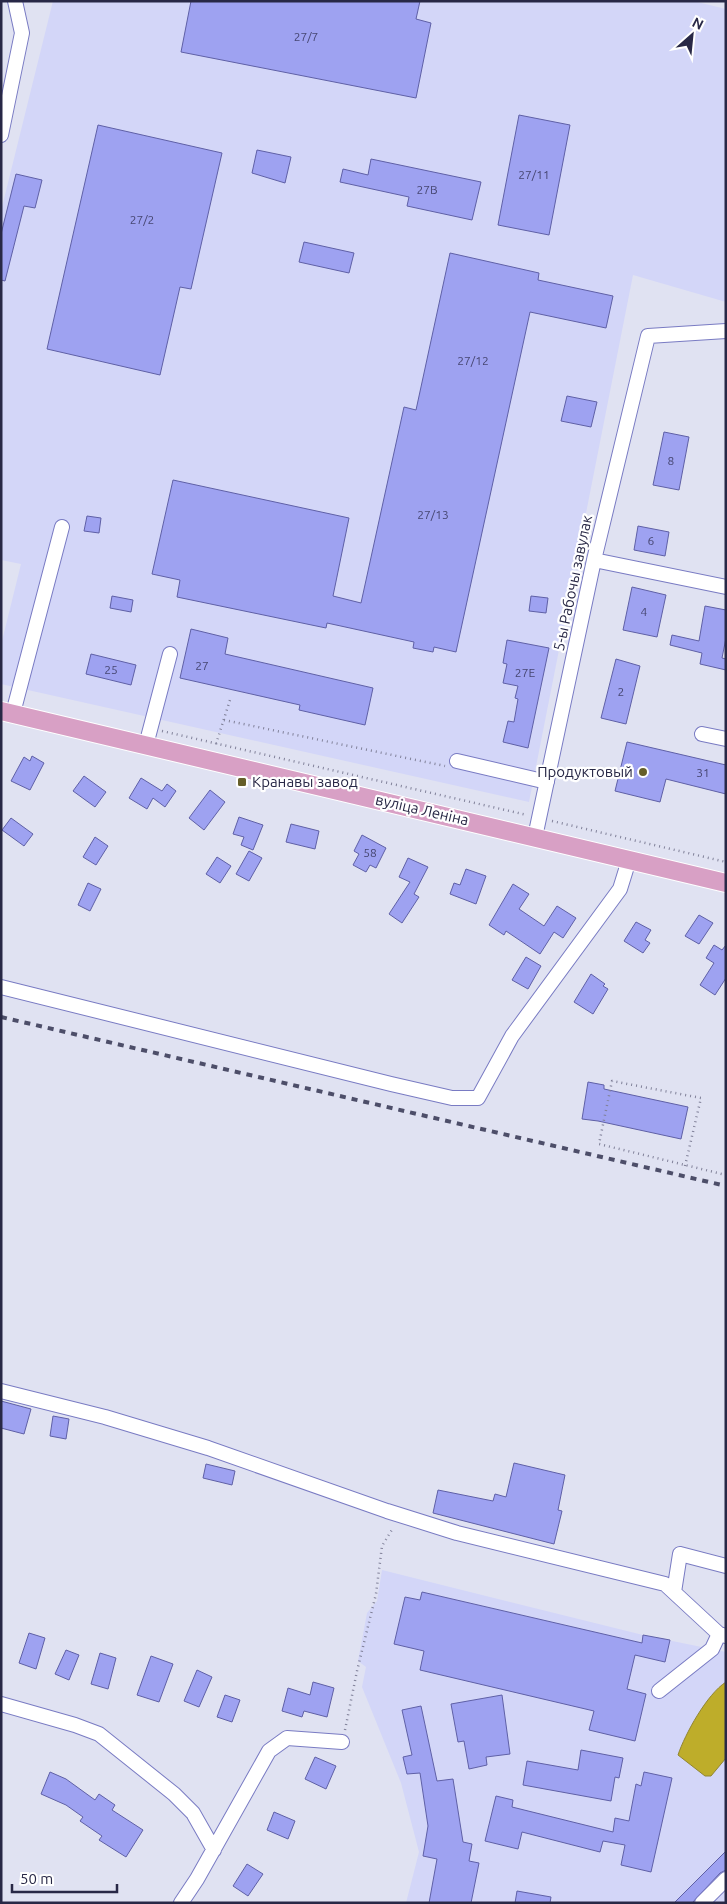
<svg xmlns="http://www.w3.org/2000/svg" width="727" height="1904" viewBox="0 0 727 1904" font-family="Ubuntu,sans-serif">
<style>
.built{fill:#d3d6f8}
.water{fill:#bead2a;stroke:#918532}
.building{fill:#9ea2f1;stroke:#5f60a6}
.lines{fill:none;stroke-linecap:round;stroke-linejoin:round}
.minor-casing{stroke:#797bc3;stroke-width:16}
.major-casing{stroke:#fff;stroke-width:20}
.path{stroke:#808199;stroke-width:2.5;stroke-dasharray:1 4;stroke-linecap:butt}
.minor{stroke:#fff;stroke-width:14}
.major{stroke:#d8a0c5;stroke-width:18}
.rail{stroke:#4d4e69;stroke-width:4;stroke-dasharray:6 6;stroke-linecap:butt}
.poi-dot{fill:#655e2a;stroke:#fff;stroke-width:2}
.labels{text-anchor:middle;stroke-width:4.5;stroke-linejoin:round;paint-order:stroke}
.number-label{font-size:12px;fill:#464671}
.street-label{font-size:15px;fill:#282846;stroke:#fff}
.poi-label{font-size:15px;fill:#282846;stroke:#fff;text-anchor:end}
</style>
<rect width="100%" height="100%" fill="#e0e2f2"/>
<path class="built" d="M53 1H693L726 9V302L633 275 529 802 1 684V645L21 564 1 560V211Z
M382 1570 643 1635 726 1652V1903H406L419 1852 401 1783 362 1687 366 1667 358 1661 367 1613 377 1601Z"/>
<path class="water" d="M726 1682V1758L711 1776H705L678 1755C685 1734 707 1694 726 1682Z"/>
<path class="building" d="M191 1H420L416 19 431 23 416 98 181 52Z
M519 115 570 125 549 235 498 225Z
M98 125 222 153 191 289 180 287 160 375 47 349Z
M257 150 291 157 285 183 252 173Z
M371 159 481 182 472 220 407 206 409 197 340 182 343 169 368 175Z
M16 174 42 180 35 208 24 206 5 281 1 280V234Z
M304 242 354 253 349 273 299 262Z
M450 253 539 273 538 280 613 296 606 328 530 312 456 652 434 647 433 652 413 648 414 642 327 623 326 628 177 597 180 580 152 574 173 480 349 518 333 596 361 603 404 407 416 410Z
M567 396 597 402 591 427 561 421Z
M664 432 689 437 679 490 653 485Z
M87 516 101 518 99 533 84 531Z
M638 526 669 532 665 556 634 550Z
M632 587 666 595 657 637 623 630Z
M112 596 133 600 131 612 110 608Z
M531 596 548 598 546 613 529 611Z
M705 606 726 610V638L722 658 726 659V670L700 664 702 653 670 645 672 635 699 641Z
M191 629 228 638 225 654 373 688 365 725 299 710 300 705 180 678Z
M507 640 549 648 528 748 503 742 508 721 514 722 518 699 515 698 518 686 503 683 507 664 503 663Z
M91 654 136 665 131 685 86 674Z
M616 659 640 666 626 724 601 718Z
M627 742 726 765V794L666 779 660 802 615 791Z
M32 756 44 763 30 790 11 781 24 757 30 761Z
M84 776 106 792 95 807 73 791Z
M141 778 162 791 167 784 176 791 165 807 153 798 147 809 129 798Z
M210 790 225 802 204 830 189 818Z
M239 817 263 825 253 850 241 845 244 837 233 834Z
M11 818 33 834 24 846 2 830Z
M291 824 319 831 315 849 286 842Z
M362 835 386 848 376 868 370 865 366 872 353 865 359 854 354 851Z
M95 837 108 846 96 865 83 857Z
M249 851 262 858 249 881 236 874Z
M217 857 231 866 220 883 206 874Z
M408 858 428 867 414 894 419 897 402 923 389 914 410 882 399 877Z
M466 869 486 876 476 904 450 894 454 883 460 885Z
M88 883 101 889 90 911 78 905Z
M513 884 529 894 519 909 544 926 557 906 576 918 563 938 554 932 540 954 506 931 504 935 489 925Z
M699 915 713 923 699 944 685 936Z
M636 922 651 930 645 940 650 943 643 953 624 941Z
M714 945 722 950 726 945V978L715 995 700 985 714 963 706 958Z
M526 957 541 966 528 989 512 980Z
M591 974 605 984 603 986 608 989 593 1014 574 1002Z
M588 1082 604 1085V1089L688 1107 681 1139 598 1121 582 1119Z
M1 1401 31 1409 24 1434 1 1428Z
M53 1416 69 1419 66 1439 50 1436Z
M514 1463 565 1475 558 1510 562 1511 554 1544 433 1513 438 1490 493 1501 495 1494 506 1497Z
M206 1464 235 1471 232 1485 203 1478Z
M422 1592 642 1643 643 1635 670 1640 665 1662 635 1655 627 1689 646 1694 635 1741 589 1730 594 1711 420 1670 424 1651 394 1644 405 1597 420 1600Z
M29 1633 45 1638 36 1669 19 1663Z
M66 1650 79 1655 69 1680 55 1674Z
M100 1653 116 1658 108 1689 91 1684Z
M151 1656 173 1664 159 1702 137 1695Z
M197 1670 212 1677 199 1707 184 1701Z
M313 1682 334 1688 327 1717 304 1711 302 1717 282 1711 288 1688 310 1695Z
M225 1695 240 1700 232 1722 217 1717Z
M502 1695 510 1754 486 1757 487 1765 469 1769 464 1741 458 1742 451 1704Z
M421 1706 437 1781 453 1779 463 1842 472 1844 469 1861 479 1863 471 1903H429L437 1859 423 1856 428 1826 420 1773 407 1774 403 1757 412 1755 402 1710Z
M581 1750 623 1758 619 1778 615 1777 611 1801 523 1785 527 1761 578 1770Z
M315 1757 336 1766 326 1789 305 1779Z
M50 1772 66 1779 95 1800 99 1794 115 1805 112 1810 143 1830 126 1857 99 1840 102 1836 80 1821 83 1817 66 1805 41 1794Z
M644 1772 672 1778 651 1872 621 1865 625 1845 603 1841 600 1852 522 1832 518 1849 485 1841 496 1796 513 1800 512 1807 613 1832 615 1818 629 1821 636 1784 641 1786Z
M274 1812 295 1821 288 1839 267 1830Z
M726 1851V1870L720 1873 692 1903H674Z
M247 1864 263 1874 248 1896 233 1886Z
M517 1891 551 1897 550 1903H515Z"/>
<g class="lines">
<defs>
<path id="minor" d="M1 135 22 33 15 1
M594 560 726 587
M13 713 62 527
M702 734 726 739
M146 745 170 654
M457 761 547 782
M535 837 594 560 648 336 726 331
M1 987 391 1084 452 1098H478L512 1036 620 889 629 860
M1 1391 105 1417 208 1448 387 1511 457 1533 665 1584 719 1634 726 1636
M674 1592 680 1554 726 1566
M659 1691 712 1649 719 1634
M1 1704 75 1725 99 1734 174 1794 193 1813 214 1850
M181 1903 197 1879 269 1751 287 1738 342 1742
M702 1903 726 1879"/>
<path id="major" d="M1 711 726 883"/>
</defs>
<use href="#minor" class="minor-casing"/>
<use href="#major" class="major-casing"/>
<path class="path" d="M224 720 445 766
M162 731 527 815
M216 744 230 700
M552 821 726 862
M685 1166 701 1098 612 1081 599 1144 726 1175
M345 1730 357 1671 376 1594 382 1546 393 1528"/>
<use href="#minor" class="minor"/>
<use href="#major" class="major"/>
<path class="rail" d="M1 1017 726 1186"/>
</g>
<g class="poi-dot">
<circle cx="643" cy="772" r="5"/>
<rect x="237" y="777" width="10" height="10" rx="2.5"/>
</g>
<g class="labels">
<g class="number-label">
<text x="306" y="41">27/7</text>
<text x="534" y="179">27/11</text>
<text x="427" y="194">27В</text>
<text x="142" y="224">27/2</text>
<text x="473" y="365">27/12</text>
<text x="671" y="465">8</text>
<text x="433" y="519">27/13</text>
<text x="651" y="545">6</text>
<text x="644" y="616">4</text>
<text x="202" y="670">27</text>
<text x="111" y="674">25</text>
<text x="525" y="677">27Е</text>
<text x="621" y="696">2</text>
<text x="703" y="777">31</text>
<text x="370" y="857">58</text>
</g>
<g class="street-label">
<text transform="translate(573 583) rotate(-78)" y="5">5-ы Рабочы завулак</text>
<text transform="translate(422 810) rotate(13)" y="5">вуліца Леніна</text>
</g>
<g class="poi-label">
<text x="633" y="777">Продуктовый</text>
<text x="252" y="787" text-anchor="start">Кранавы завод</text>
</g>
</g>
<rect width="727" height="1904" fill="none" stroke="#282846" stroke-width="5"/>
<g transform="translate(692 35) rotate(27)" stroke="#ffffff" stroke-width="4" paint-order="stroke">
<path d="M0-4L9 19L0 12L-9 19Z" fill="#282846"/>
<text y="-8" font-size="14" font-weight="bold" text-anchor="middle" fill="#282846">N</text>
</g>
<path d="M12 1884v8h105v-8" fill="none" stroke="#282846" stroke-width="2.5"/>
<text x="20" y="1884" font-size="15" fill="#282846" stroke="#ffffff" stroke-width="4" paint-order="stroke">50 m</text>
</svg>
